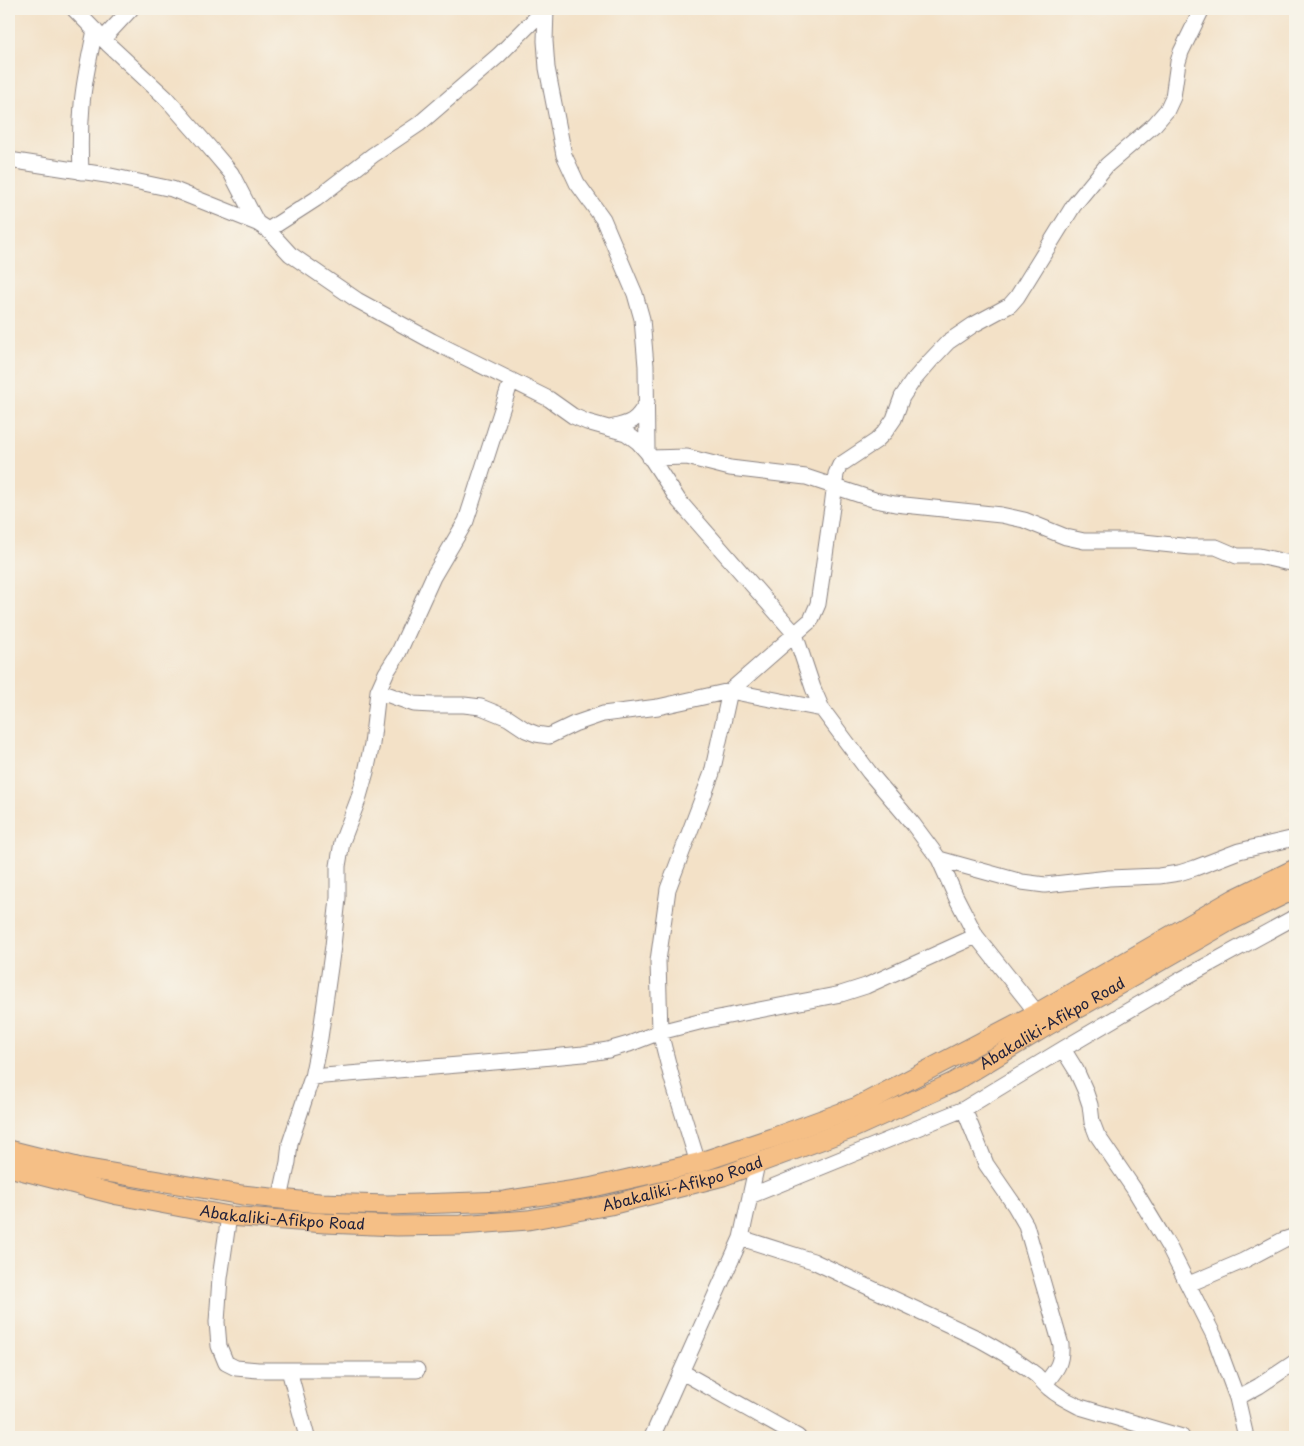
<svg xmlns="http://www.w3.org/2000/svg" width="1304" height="1446" viewBox="0 0 1304 1446" font-family="'Playpen Sans',sans-serif">
<style>
.lines{fill:none;stroke-linecap:round;stroke-linejoin:round}
.minor-casing{stroke:#8a8281;stroke-width:17}
.major-casing{stroke:#8a8281;stroke-width:21}
.minor{stroke:#fff;stroke-width:15}
.major{stroke:#f5bf86;stroke-width:19}
.labels{text-anchor:middle;stroke-width:5;stroke-linejoin:round;paint-order:stroke}
.street-label{font-size:15px;fill:#22223b;stroke:#f7f3e8}
</style>
<rect width="100%" height="100%" fill="#f7f3e8"/>
<filter id="ink" filterUnits="userSpaceOnUse"><feTurbulence type="fractalNoise" baseFrequency=".02" numOctaves="2"/><feDisplacementMap in="SourceGraphic" scale="10" xChannelSelector="R" yChannelSelector="G"/><feConvolveMatrix kernelMatrix="1 2 1 2 8 2 1 2 1" color-interpolation-filters="sRGB"/></filter>
<filter id="wash" filterUnits="userSpaceOnUse"><feTurbulence type="fractalNoise" baseFrequency=".0096" numOctaves="4" result="noise"/><feDisplacementMap in="SourceGraphic" scale="20" xChannelSelector="R" yChannelSelector="G"/><feGaussianBlur stdDeviation="1.12" result="paint"/><feColorMatrix in="noise" values="0 0 0 0 0 0 0 0 0 0 0 0 0 0 0 0 0 1.4 0 .05"/><feComposite in="paint" operator="in"/></filter>
<g filter="url(#wash)">
<rect width="100%" height="100%" fill="#f3e1c7"/>
</g>
<g filter="url(#ink)">
<g class="lines">
<defs>
<path id="minor" d="M74 9 109 45 166 98 209 147 231 173 257 223
M546 9 545 41 547 68 564 155 577 183 603 219 635 294 642 319 646 366 647 452
M103 39 131 9
M9 160 106 175 172 189 257 223 268 230 290 254 357 300 432 341 549 399 573 416 587 422 626 433 638 442 647 452 679 501 795 634 813 688 822 709 869 772 913 824 939 859 956 897 976 936 1037 1013
M81 172C80 149 80 127 82 104 84 80 90 55 95 30
M268 230 316 199 373 155 419 124 499 55 545 9
M610 428C631 423 636 422 647 402
M650 458 687 457 730 468 806 477 875 500 895 504 1001 515 1024 520 1066 537 1084 541H1134L1191 547H1216L1237 556H1259L1285 562 1295 563
M378 691 414 704 432 705H464L481 707 508 718 526 730 536 734 549 736 574 724 603 714 658 707 730 691 822 709
M939 859 1022 882 1045 885 1109 878 1159 876 1179 873 1195 868 1239 851 1295 838
M1063 1049 1076 1070 1085 1090 1090 1105 1092 1122 1097 1135 1134 1189 1169 1247 1214 1336 1237 1398 1246 1437
M312 1077 520 1060 583 1054 608 1050 629 1044 660 1032 703 1021 841 994 866 986 976 936
M964 1109 986 1164 1015 1206 1026 1225 1061 1345C1062 1364 1056 1370 1045 1384
M698 1163 672 1079 660 1032 658 961 668 889 712 773 730 691 811 620 818 604 832 507 836 474 840 465 876 441 885 432 894 419 902 397 912 382 931 360 948 342 973 325 1010 305 1017 297 1074 205 1107 165 1155 124 1167 110 1173 97 1178 62 1181 52 1202 9
M750 1196 964 1109 1063 1049 1182 979 1295 917
M280 1199 288 1162 290 1143 312 1077 320 1038 333 946 338 898V866L342 842 358 800 366 772 372 744 378 691 386 673 398 654 433 577 466 521 511 381
M229 1216 220 1278 217 1322 219 1346 226 1363 236 1368 258 1370H417
M741 1238 813 1261 979 1339C999 1350 1018 1361 1036 1375 1041 1380 1045 1385 1050 1389 1059 1397 1070 1402 1080 1407L1182 1437
M1189 1284 1243 1261 1283 1240 1295 1236
M289 1370 307 1437
M682 1372 798 1437
M1237 1398 1259 1386 1295 1362
M652 1437 741 1238 757 1164"/>
<g id="major">
<path d="M9 1150 77 1167 242 1195 319 1203 388 1205 504 1201 589 1188 698 1163 772 1138 857 1107 1037 1013 1234 899 1295 869"/>
<path id="s1" d="M9 1167 118 1195 229 1216 325 1223 397 1226 460 1225 528 1220 610 1205 723 1176 851 1129 926 1095 954 1082 1045 1027 1230 921 1295 889"/>
</g>
</defs>
<use href="#minor" class="minor-casing"/>
<use href="#major" class="major-casing"/>
<use href="#minor" class="minor"/>
<use href="#major" class="major"/>
</g>
</g>
<g class="labels">
<g class="street-label">
<text dy="5" stroke="none"><textPath href="#s1" startOffset="1089">Abakaliki-Afikpo Road</textPath></text>
<text dy="5" stroke="none"><textPath href="#s1" startOffset="684">Abakaliki-Afikpo Road</textPath></text>
<text dy="5" stroke="none"><textPath href="#s1" startOffset="279">Abakaliki-Afikpo Road</textPath></text>
</g>
</g>
<rect width="1304" height="1446" fill="none" stroke="#f7f3e8" stroke-width="30"/>
</svg>
